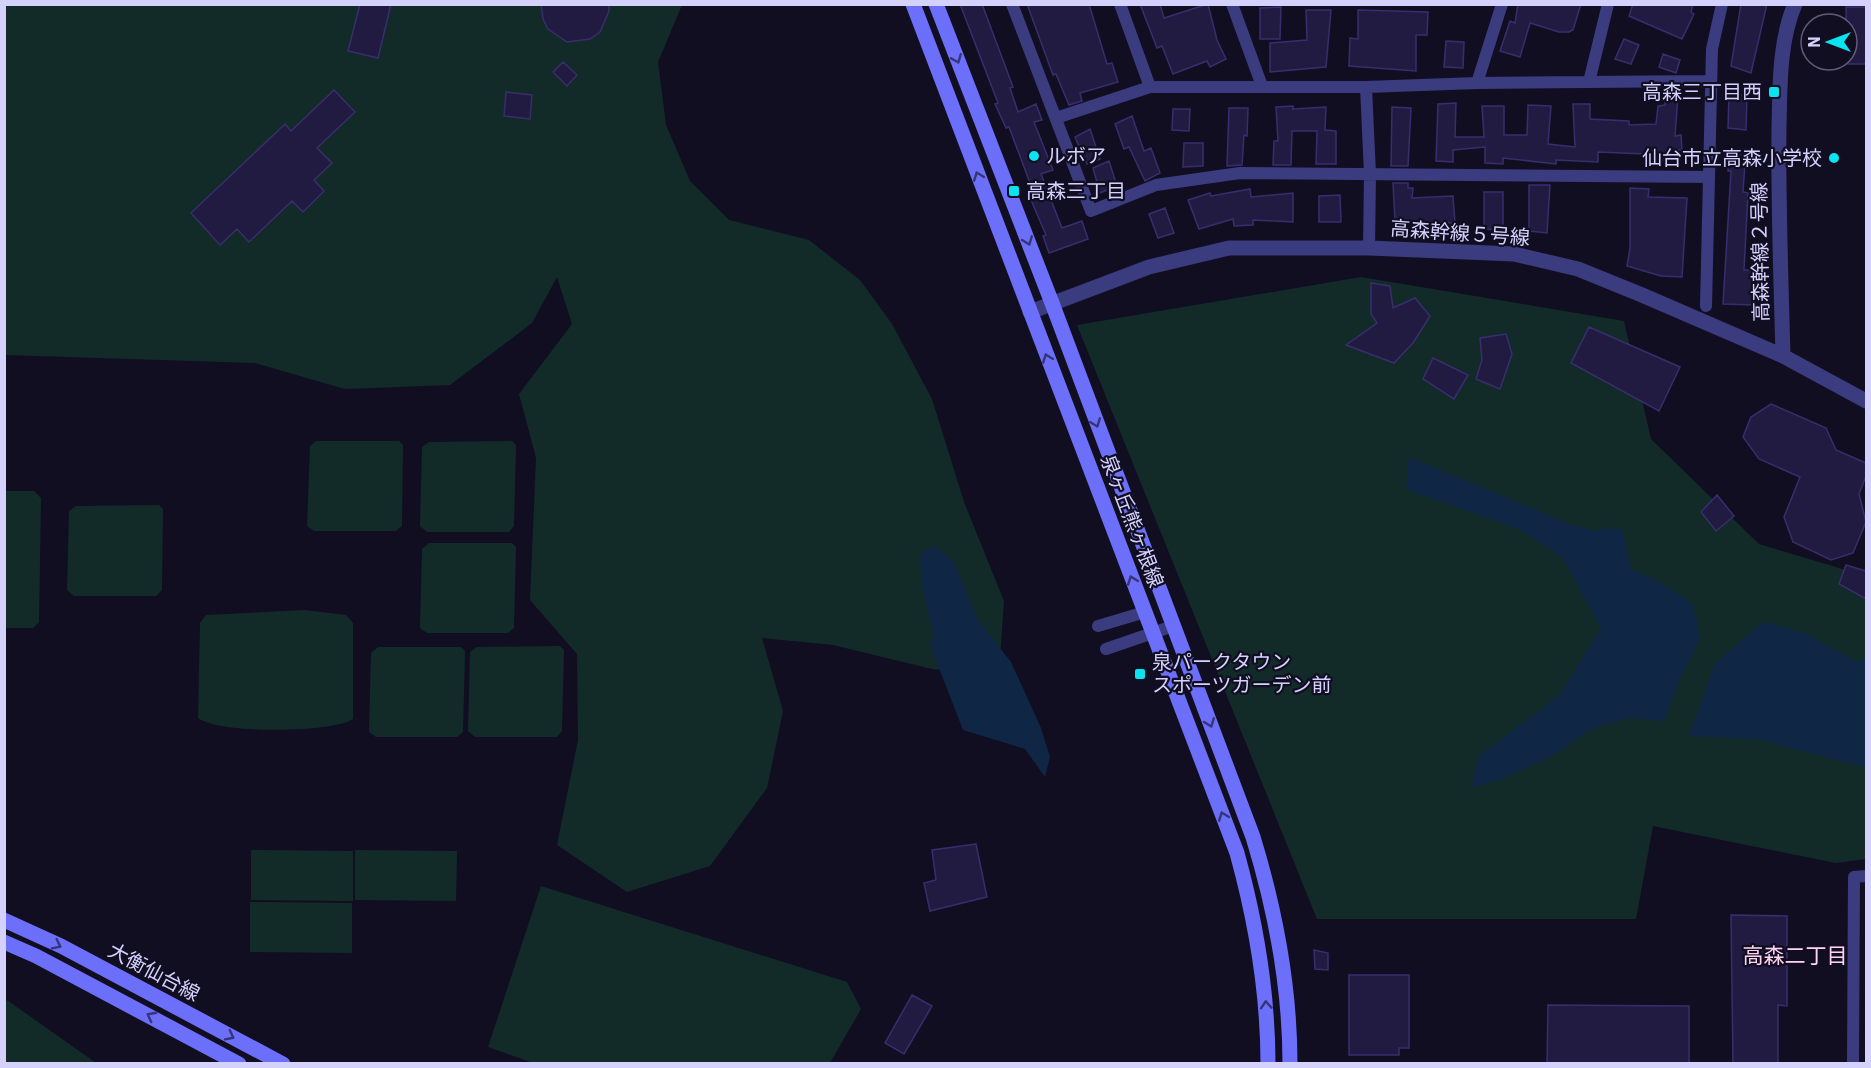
<svg xmlns="http://www.w3.org/2000/svg" width="1871" height="1068" viewBox="0 0 1871 1068" font-family="'IBM Plex Sans','Noto Sans JP',sans-serif">
<style>
.green{fill:#122b29}
.water{fill:#0f2645}
.building{fill:#211b42;stroke:#382e6d;stroke-width:1.5}
.lines{fill:none;stroke-linecap:round;stroke-linejoin:round}
.minor{stroke:#3b3c7f;stroke-width:12}
.tertiary{stroke:#3b3c7f;stroke-width:15}
.secondary{stroke:#6c6ff9;stroke-width:15}
.oneway{stroke:#353578}
.poi-dot{fill:#0ae4f0;stroke:#110e22;stroke-width:2}
.labels{text-anchor:middle;stroke-width:4.5;stroke-linejoin:round;paint-order:stroke}
.poi-label{font-size:20px;fill:#d4d1fd;stroke:#110e22;text-anchor:start}
.street-label{font-size:20px;fill:#d4d1fd;stroke:#110e22}
.neighbourhood-label{font-size:21px;fill:#fdd3f0;stroke:#110e22}
</style>
<rect width="100%" height="100%" fill="#110e22"/>
<path class="green" d="M4 5H682L658 62 666 125 690 181 729 220 809 240 860 280 892 324 932 399 964 502 1004 601 1000 657 980 673 932 669 833 645 762 638 783 711 767 788 710 866 627 892 557 845 578 740 577 654 530 600 536 458 519 394 572 324 557 277 532 323 450 385 345 389 255 363 5 355Z
M1361 277 1624 321 1651 439 1759 544 1866 576V859L1836 863 1653 826 1636 919H1317L1077 325Z
M316 441H399L403 445 402 526 396 531H314L307 526 310 446Z
M512 441 516 445 514 526 509 532H427L420 526 422 447 429 442Z
M5 491H34L41 498 39 622 33 628H5Z
M159 505 163 509 162 590 156 596H74L67 590 69 511 76 506Z
M429 543H512L516 547 514 628 508 633H427L420 628 422 549Z
M304 610 346 615 353 623V719C332 733 218 734 198 718L200 623 206 615Z
M560 646 564 650 562 731 557 737H475L468 731 470 652 477 647Z
M378 647H461L465 651 463 732 457 737H376L369 732 371 653Z
M251 850 353 851V901L251 900Z
M355 850 457 851 456 901 355 900Z
M541 886 847 982 861 1009 830 1063 536 1064 488 1047Z
M250 902 352 903V953L250 952Z
M7 1000 96 1063H5L4 1006Z"/>
<path class="water" d="M1409 457 1569 524 1595 531 1612 527 1623 531 1631 569 1659 582 1693 604 1700 638 1679 681 1664 721 1629 718 1591 729 1549 758 1501 779 1471 788 1479 756 1559 696 1601 628 1561 556 1519 529 1406 489Z
M934 546 953 561 978 620 1011 662 1041 728 1050 757 1045 777 1025 749 963 730 930 645 934 636 922 586 920 553Z
M1762 622 1805 633 1856 661 1866 660V764L1863 767 1757 739 1689 736 1714 665Z"/>
<path class="building" d="M360 4H391L378 58 348 51Z
M541 4H609V11L600 32 590 39 567 42 548 29 543 19Z
M960 4H982L1013 87 1010 88 1018 112 1036 104 1042 120 1034 122 1053 170 1041 174 1062 228 1082 221 1088 239 1049 253 1043 236 1046 235 1028 193 1033 191 1009 127 1006 128 995 104 998 103Z
M1027 4H1089L1107 64 1112 63 1118 82 1080 93 1082 101 1069 105 1056 74 1053 75Z
M1140 4H1160L1164 18 1208 4 1217 40 1226 59 1210 67 1207 61 1173 74 1162 46 1157 48Z
M1518 4H1581L1573 30 1569 32H1559L1530 23 1520 57 1500 51 1510 21 1515 23Z
M1633 4H1693L1691 12 1694 14 1682 39 1629 16Z
M1741 4H1767L1751 73 1731 66Z
M1281 7 1280 39H1260V8Z
M1846 7H1866V64H1847Z
M1306 10H1331L1326 67 1270 72V43L1307 40Z
M1358 10 1428 12 1427 35H1416V71L1349 66 1350 38 1358 39Z
M1624 39 1639 45 1631 64 1615 59Z
M1446 41 1464 42 1463 68 1444 67Z
M1663 54 1680 60 1676 73 1659 67Z
M563 62 577 75 567 86 553 72Z
M334 90 355 112 317 148 332 163 314 180 324 191 303 212 292 201 249 242 237 229 220 245 191 213 285 124 291 131Z
M506 92 532 95 530 119 504 116Z
M1729 95H1747L1746 130 1728 128Z
M1678 96 1675 136 1681 135 1682 150H1671V161H1646V154L1598 152V162L1556 160V164L1503 158V164L1485 163V147L1453 150V162L1436 161 1438 104 1456 103 1455 137H1484L1482 106H1504V135H1527L1528 105 1551 106 1548 144 1575 147 1573 104H1590V119L1629 121V125L1656 124 1658 106 1665 105V98Z
M1293 106V109L1326 107 1325 130 1336 131V164H1316L1317 131H1292L1291 165H1273L1274 141H1278L1276 107Z
M1392 107 1411 108 1408 166H1391Z
M1229 108H1248L1247 136 1244 135 1242 165 1227 166Z
M1173 109H1190L1189 131 1172 130Z
M1132 116 1144 151 1151 148 1160 173 1145 181 1129 147 1124 149 1115 124Z
M1090 129 1100 159 1087 164 1075 137Z
M1184 143H1203V166L1183 167Z
M1746 149 1743 192 1748 193 1744 270H1756L1755 305 1723 304 1731 171H1728V150Z
M1109 161 1117 186 1100 193 1093 168Z
M1393 183H1408V188H1413L1412 198 1453 196 1455 223 1395 222Z
M1529 185H1550L1547 233 1529 231Z
M1630 188 1649 189 1648 197 1687 198 1682 277 1661 276 1627 266 1630 248Z
M1250 189 1251 197 1293 193V222L1253 220V225L1234 226 1233 219 1199 229 1188 200 1210 193 1211 196Z
M1484 192H1503V230L1484 229Z
M1340 195 1341 222H1319V196Z
M1165 208 1174 233 1158 238 1149 214Z
M1371 283 1390 286 1393 308 1415 298 1430 316 1413 343 1394 363 1346 345 1377 323 1371 314Z
M1589 327 1680 367 1659 411 1571 363Z
M1506 334 1512 354 1500 389 1476 379 1482 360 1480 338Z
M1433 358 1468 375 1454 399 1423 379Z
M1771 404 1826 428 1836 450 1866 463V476L1859 494 1866 522 1853 553 1831 560 1793 542 1784 517 1800 477 1759 459 1743 437 1751 417Z
M1717 495 1734 516 1716 531 1701 512Z
M1846 565 1866 571V599L1839 584Z
M976 844 987 897 930 911 924 883 936 880 932 850Z
M1731 915 1787 916V1006L1778 1005V1064H1733Z
M1314 950 1328 953V970L1315 969Z
M1349 975H1409V1048H1399V1055H1349Z
M912 995 932 1006 904 1054 885 1043Z
M1548 1005 1689 1006V1064H1547Z"/>
<g class="lines">
<path class="minor" d="M1012 4 1091 211 1156 185 1240 173 1709 177
M1120 4 1150 87
M1232 4 1262 86
M1589 82 1608 4
M1477 83 1502 4
M1366 87 1370 174 1369 248
M1056 118 1150 87H1366L1477 83 1710 81
M1706 306 1712 49 1722 4
M1098 626 1145 612
M1106 649 1173 626
M1853 1064 1854 877 1866 876"/>
<path class="tertiary" d="M1030 312 1149 267 1229 248H1369L1514 254 1578 269 1642 295 1783 356 1866 401
M1783 356C1781 279 1778 203 1779 127 1780 87 1779 41 1795 4"/>
<path class="secondary" d="M913 4 1237 853C1256 922 1268 992 1268 1064
M936 4 1052 303 1253 837C1276 912 1290 985 1290 1064
M4 920 61 946 283 1064
M4 942 36 956 239 1064"/>
</g>
<defs><path id="oneway-chevron" d="M-2-3.5L2.5 0L-2 3.5" fill="none" stroke-width="1.6" stroke-linecap="round" stroke-linejoin="round" transform="scale(1.5)"/></defs>
<g class="oneway">
<use href="#oneway-chevron" transform="translate(957 59) rotate(68)"/>
<use href="#oneway-chevron" transform="translate(978 176) rotate(-111)"/>
<use href="#oneway-chevron" transform="translate(1028 241) rotate(69)"/>
<use href="#oneway-chevron" transform="translate(1047 358) rotate(-111)"/>
<use href="#oneway-chevron" transform="translate(1096 423) rotate(69)"/>
<use href="#oneway-chevron" transform="translate(1132 580) rotate(-111)"/>
<use href="#oneway-chevron" transform="translate(1210 723) rotate(69)"/>
<use href="#oneway-chevron" transform="translate(1223 816) rotate(-111)"/>
<use href="#oneway-chevron" transform="translate(57 945) rotate(26)"/>
<use href="#oneway-chevron" transform="translate(1266 1005) rotate(-94)"/>
<use href="#oneway-chevron" transform="translate(151 1016) rotate(-152)"/>
<use href="#oneway-chevron" transform="translate(230 1036) rotate(27)"/>
</g>
<g class="poi-dot">
<rect x="1768" y="86" width="12" height="12" rx="3"/>
<circle cx="1034" cy="156" r="6"/>
<circle cx="1834" cy="158" r="6"/>
<rect x="1008" y="185" width="12" height="12" rx="3"/>
<rect x="1134" y="668" width="12" height="12" rx="3"/>
</g>
<g class="labels">
<g class="poi-label">
<text x="1762" y="99" text-anchor="end">高森三丁目西</text>
<text x="1046" y="163">ルボア</text>
<text x="1822" y="165" text-anchor="end">仙台市立高森小学校</text>
<text x="1026" y="198">高森三丁目</text>
<text x="1152" y="669">泉パークタウン<tspan x="1152" dy="23">スポーツガーデン前</tspan></text>
</g>
<g class="street-label">
<text transform="translate(1460 233) rotate(4)" y="7">高森幹線５号線</text>
<text transform="translate(1760 252) rotate(-91)" y="7">高森幹線２号線</text>
<text transform="translate(1132 521) rotate(69)" y="7">泉ヶ丘熊ヶ根線</text>
<text transform="translate(154 972) rotate(28)" y="7">大衡仙台線</text>
</g>
<g class="neighbourhood-label">
<text x="1795" y="963">高森二丁目</text>
</g>
</g>
<rect width="1871" height="1068" fill="none" stroke="#d4d1fd" stroke-width="12"/>
<g transform="translate(1829 42) rotate(270)"><circle r="28" fill="#110e22" stroke="#5f5c7a" stroke-width="1.5"/>
<path d="M0-4.5L10 22L0 15L-10 22Z" fill="#0ae4f0"/>
<text y="-9" font-size="16" font-weight="bold" text-anchor="middle" fill="#d4d1fd">N</text>
</g>
</svg>
